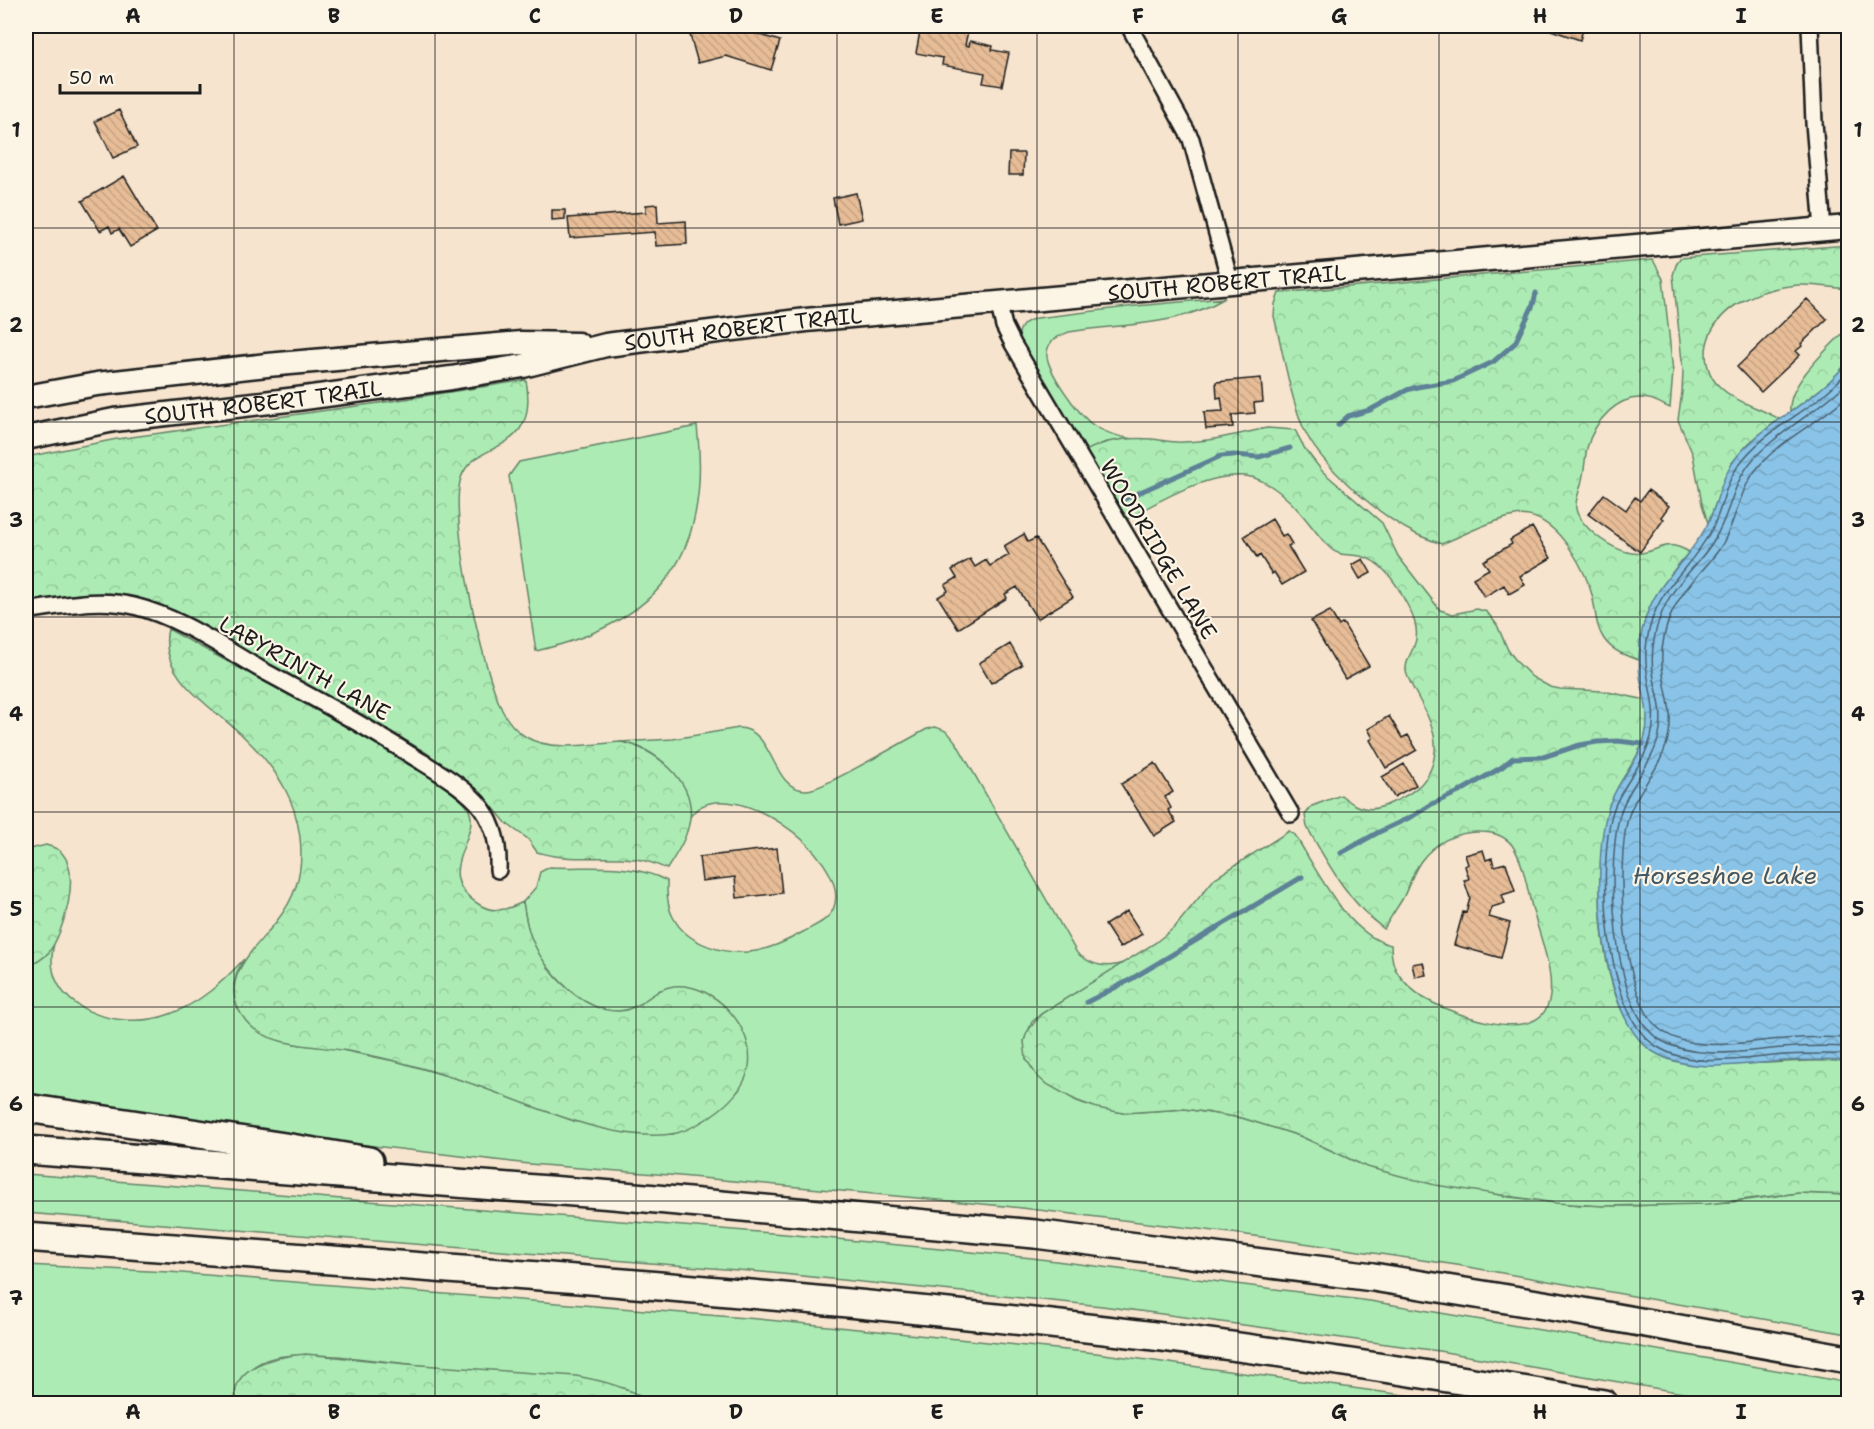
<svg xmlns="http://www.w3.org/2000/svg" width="1874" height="1429" viewBox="0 0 1874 1429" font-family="'Shantell Sans',sans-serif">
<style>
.green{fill:#acecb4;stroke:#648468;stroke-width:1.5}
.forest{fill:url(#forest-crowns);stroke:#648468;stroke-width:1.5}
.water{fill:url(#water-waves);stroke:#5d8196;stroke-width:1.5}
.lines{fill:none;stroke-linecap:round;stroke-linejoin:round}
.shore{stroke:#485f6e;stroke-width:1.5}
.stream{stroke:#5d8196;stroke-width:5}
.building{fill:url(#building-back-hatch);stroke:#1c1c1c;stroke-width:1.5}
.minor-casing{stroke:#1c1c1c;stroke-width:20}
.primary-casing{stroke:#1c1c1c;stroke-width:27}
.motorway-casing{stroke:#1c1c1c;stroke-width:32}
.minor{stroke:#fcf5e5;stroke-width:15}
.primary{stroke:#fcf5e5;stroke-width:22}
.motorway{stroke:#fcf5e5;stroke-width:27}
.grid{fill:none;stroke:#1c1c1c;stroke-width:1.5;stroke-opacity:0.55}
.labels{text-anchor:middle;stroke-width:4.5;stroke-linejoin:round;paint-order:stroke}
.street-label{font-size:22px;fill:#1c1c1c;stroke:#fcf5e5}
.water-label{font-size:24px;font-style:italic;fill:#425763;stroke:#fcf5e5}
.neatline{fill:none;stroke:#1c1c1c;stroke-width:2}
.grid-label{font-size:20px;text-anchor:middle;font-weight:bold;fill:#1c1c1c}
</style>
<defs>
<pattern id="forest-crowns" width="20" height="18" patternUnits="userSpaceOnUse" patternTransform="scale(1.5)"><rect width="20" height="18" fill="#acecb4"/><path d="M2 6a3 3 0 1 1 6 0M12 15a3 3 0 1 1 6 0" fill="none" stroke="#93ca9a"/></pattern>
<pattern id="water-waves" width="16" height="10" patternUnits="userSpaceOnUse" patternTransform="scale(1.5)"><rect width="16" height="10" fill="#89c4e8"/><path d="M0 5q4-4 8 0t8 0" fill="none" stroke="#76a8c6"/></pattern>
<pattern id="building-back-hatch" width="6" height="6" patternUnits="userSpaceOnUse" patternTransform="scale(1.5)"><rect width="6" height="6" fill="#e7bd97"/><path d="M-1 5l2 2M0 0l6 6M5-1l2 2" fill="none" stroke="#c6a282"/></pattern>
</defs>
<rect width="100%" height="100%" fill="#f6e4ce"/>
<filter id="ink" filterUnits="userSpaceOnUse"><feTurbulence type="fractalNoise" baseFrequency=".0167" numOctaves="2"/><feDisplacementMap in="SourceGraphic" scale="12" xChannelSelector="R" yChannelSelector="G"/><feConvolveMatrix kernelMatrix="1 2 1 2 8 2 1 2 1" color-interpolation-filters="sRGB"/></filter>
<g filter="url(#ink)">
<path class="green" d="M1225 298C1177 327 1123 323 1069 332 1059 336 1049 339 1047 352 1044 367 1080 417 1093 425 1105 433 1119 437 1133 439L1106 442 1084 452 1018 339C1019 326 1025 321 1037 318L1136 306Z
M697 426C712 555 661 622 536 651L509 476 519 462Z
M934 727C946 729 950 734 957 744L1077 953C1092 966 1107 969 1126 962L1041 1014 1032 1022 1024 1041 1075 1100 1085 1104 1123 1113 1185 1109 1242 1118 1300 1136 1367 1167 1509 1197 1579 1205 1630 1206 1732 1202 1798 1193 1848 1195V1334L1457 1265 1240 1234 1004 1206 669 1175 529 1164 287 1136 26 1097V966L48 953 54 943C38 1009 120 1033 170 1014 200 1003 223 982 244 959L237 972 234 985 294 1044 332 1048 399 1062 468 1082 574 1121 625 1132 673 1134 703 1121 724 1105 739 1090 747 1072 749 1050 660 990C652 996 643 1004 634 1008 594 1024 548 975 533 943 527 930 525 916 523 902L536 887 540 872 550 867C589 869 632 862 667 881 667 893 667 906 673 917 687 945 727 956 756 951 772 948 789 940 803 932 814 926 830 920 834 907 852 855 723 766 690 817 692 780 655 747 620 742L673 739 739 728C775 729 771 791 806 790 815 790 825 784 833 780 865 764 896 746 927 729Z
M26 1174 785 1234 1032 1258 1370 1301 1817 1377 1848 1383V1403H1741L1439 1351 1102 1306 762 1272 26 1213Z
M26 1265 169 1272 758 1319 1096 1353 1462 1403 651 1404 625 1388 338 1356C305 1355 255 1348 239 1385 236 1392 235 1396 236 1403H26Z"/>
<path class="forest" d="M1848 245V289C1832 288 1815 284 1798 285 1762 288 1716 305 1707 344 1704 358 1708 376 1719 386 1736 403 1759 407 1779 419L1749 443 1732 463 1708 523 1702 504 1693 455 1678 420 1682 392 1683 371 1673 275 1676 265 1680 258Z
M1653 260 1663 279 1673 372 1670 408C1663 405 1656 400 1649 399 1618 392 1594 422 1587 448 1585 457 1585 466 1583 475 1579 501 1566 506 1589 529 1601 541 1624 556 1642 553 1663 549 1667 539 1689 552 1658 588 1641 610 1639 660 1626 656 1612 651 1604 639 1595 626 1596 610 1592 595 1584 565 1553 509 1515 516 1490 521 1465 534 1442 544 1433 541 1424 538 1416 534 1380 516 1319 465 1303 427 1289 392 1283 352 1274 316L1275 304 1279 293Z
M1848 328V362L1830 382 1790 412C1787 383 1830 347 1848 328Z
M526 380C540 458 474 438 461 478 448 518 483 670 502 710 507 720 516 731 526 737 550 752 593 744 620 742 654 747 695 781 690 818 688 837 677 853 667 869 656 864 646 860 635 859 602 855 569 862 537 852L528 839 507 824 482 794 427 753 365 716 176 612C118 586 86 592 26 602V457L117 439 379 403Z
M1267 428 1295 430 1305 449 1322 471 1382 523 1398 556 1440 610 1453 614 1477 609 1487 612 1497 625 1508 650 1518 663 1532 677 1550 687 1560 689 1603 691 1646 700C1655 755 1621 765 1609 809 1591 871 1594 1044 1676 1061 1686 1063 1697 1063 1708 1063 1755 1066 1801 1059 1848 1061V1195L1798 1193 1708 1204 1604 1206 1555 1203 1435 1185 1367 1167 1300 1136 1242 1118 1185 1109 1123 1113 1097 1108 1075 1100 1045 1083 1037 1076 1026 1059 1024 1041 1027 1032 1041 1014 1155 943 1175 927 1215 878 1289 831 1295 835C1317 870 1347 935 1391 945 1391 956 1392 966 1399 975 1405 984 1414 991 1422 997 1447 1012 1530 1045 1547 1007 1558 982 1541 940 1534 914 1527 892 1525 864 1512 845 1504 835 1492 832 1480 832 1457 831 1434 843 1421 861 1413 872 1409 886 1403 898 1397 908 1390 918 1384 929 1349 903 1328 864 1307 827L1305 815 1312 806 1341 795C1347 800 1353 805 1360 807 1371 811 1381 808 1391 803 1415 793 1433 779 1435 751 1437 729 1423 707 1413 688 1411 683 1407 677 1406 671 1405 661 1411 654 1414 646 1421 630 1412 613 1404 599 1396 582 1379 559 1360 556 1349 554 1339 557 1330 548 1314 532 1303 512 1285 497 1275 488 1260 478 1246 476 1208 472 1156 502 1124 521L1084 452C1104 440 1128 437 1152 439 1163 440 1173 443 1184 442 1212 441 1240 434 1267 428Z
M168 629C235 666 304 702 371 741 401 759 435 777 462 801 495 830 423 871 480 905 494 914 509 909 523 902 525 916 527 929 533 942 547 973 582 1012 619 1011 641 1010 653 988 674 986 714 982 755 1028 749 1066 746 1085 733 1099 719 1110 706 1120 692 1129 677 1133 620 1145 539 1108 486 1089 463 1080 439 1073 414 1066 393 1060 370 1055 348 1051 316 1045 268 1048 246 1021 214 982 253 951 276 922 284 912 292 899 296 886 306 855 300 816 284 787 273 767 258 750 241 734 212 707 157 676 168 629Z
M46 845C52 847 58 848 62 853 81 874 64 932 49 952 43 959 35 964 26 966V850Z
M306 1354 407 1364 576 1376C604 1381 628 1387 651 1403H236C229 1365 277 1356 306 1354Z"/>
<path class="water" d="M1848 362V1061C1827 1060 1805 1060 1784 1061 1741 1064 1690 1075 1652 1051 1598 1016 1590 862 1609 806 1617 781 1639 762 1645 736 1650 717 1645 701 1641 682 1638 669 1639 655 1640 642 1648 584 1681 572 1706 527 1717 507 1719 483 1732 463 1752 435 1782 419 1808 399 1823 388 1836 376 1848 362Z"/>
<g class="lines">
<path class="shore" d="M1848 371C1837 383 1826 394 1812 404 1786 423 1757 439 1738 466 1724 485 1723 508 1712 529 1689 573 1655 586 1647 641 1641 676 1660 704 1651 737 1644 765 1622 784 1613 811 1597 864 1604 1014 1656 1046 1693 1070 1744 1058 1785 1055 1806 1054 1827 1053 1848 1055
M1848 382C1821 409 1787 426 1759 453 1731 480 1733 509 1714 540 1701 562 1680 578 1668 600 1655 623 1649 653 1654 679 1658 696 1663 712 1660 730 1655 763 1631 781 1621 811 1605 861 1611 1011 1660 1040 1696 1061 1744 1051 1782 1048 1804 1046 1826 1046 1848 1047
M1848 395C1821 422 1784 437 1759 466 1739 489 1737 519 1722 545 1709 566 1689 581 1677 603 1665 623 1659 650 1663 674 1666 694 1673 712 1669 733 1663 769 1639 785 1629 815 1615 860 1620 1002 1662 1031 1696 1054 1746 1041 1784 1039 1806 1037 1827 1037 1848 1038"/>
<path class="stream" d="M1338 425 1348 416 1370 410 1407 390 1417 387 1453 381 1493 362 1515 343 1533 305 1536 293
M1120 501 1221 456 1234 455 1259 457 1290 448
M1341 853 1379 832 1413 816 1432 804 1459 792 1502 767 1513 758 1543 757 1580 745 1597 742 1618 741 1643 744
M1087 1002 1128 981 1302 877"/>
</g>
<path class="building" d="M722 26H749L748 31 780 41 771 70 726 56 698 63 690 35Z
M921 26H937L968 31 965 45 969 46 970 41 993 46 992 50 1009 53 1002 86 983 83 985 73 942 65 943 58 916 53Z
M1543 26H1584L1580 40 1542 27Z
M119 110 137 147 113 158 95 121Z
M1009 153H1024L1023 175H1008Z
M124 176 157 231 130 247 119 229 112 233 109 226 100 231 82 201Z
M856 193 862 219 838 224 833 198Z
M657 204 658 223 686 221 687 244 656 246 655 232 570 238 568 218 646 212V205Z
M552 210H565V219L552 220Z
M1807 299 1827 319 1801 344 1802 346 1796 351 1800 355 1761 392 1737 367Z
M1261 378 1263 402 1254 403 1255 413 1232 415 1233 427 1206 429 1204 412 1223 411 1221 397 1217 398 1216 382Z
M1648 490 1669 506 1661 517 1664 519 1640 552 1588 514 1604 494 1626 510 1635 497 1640 501Z
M1272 519 1282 536 1286 534 1292 544 1288 546 1304 572 1282 585 1274 572 1272 574 1260 555 1257 558 1244 536Z
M1532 527 1551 558 1520 576 1525 585 1509 594 1504 585 1484 597 1473 578 1489 569 1483 561 1512 544 1510 540Z
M1024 534 1028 542 1036 538 1073 597 1037 619 1017 587 1005 594 1007 598 958 629 938 597 948 591 945 585 957 578 952 570 970 559 975 567 986 560 990 566 1009 555 1004 546Z
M1363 559 1371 573 1360 579 1352 565Z
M1330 611 1339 626 1343 623 1369 666 1345 679 1311 621Z
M1010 644 1022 665 991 683 979 663Z
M1389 716 1402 738 1408 735 1417 750 1386 768 1370 740 1373 738 1368 729Z
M1155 763 1173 792 1165 797 1171 808 1168 810 1176 822 1154 836 1121 784Z
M1404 764 1416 785 1394 797 1382 777Z
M777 848 782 893 737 898 735 877 702 881 699 857Z
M1483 850 1486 860 1492 858 1494 866 1506 863 1515 891 1502 895 1505 903 1492 907 1489 917 1510 923 1501 958 1454 945 1463 912 1466 913 1470 898 1464 880 1469 879 1465 866 1468 864 1465 855Z
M1127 911 1142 934 1120 948 1105 925Z
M1423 962 1426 975 1415 977 1412 964Z"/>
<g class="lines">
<defs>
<path id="minor" d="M1129 26 1191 139 1230 281
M1810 26 1814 123 1823 229
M998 302 1004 326 1013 344 1291 814
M26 611C62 606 97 597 134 606 179 617 220 646 260 669 312 697 364 725 414 757 435 770 460 784 477 802 494 821 499 846 498 870"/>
<g id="primary">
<path d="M26 397 97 384 267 365 521 343 578 344"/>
<path id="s1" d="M26 438 114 420 297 399 451 378 523 366 606 345 806 320 1848 227"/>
</g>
<path id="motorway" d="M26 1108 285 1147 369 1161
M26 1150 613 1195 1035 1234 1373 1277 1556 1307 1848 1359
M26 1237C367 1263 710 1286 1051 1324 1236 1344 1420 1372 1604 1404"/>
</defs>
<use href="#minor" class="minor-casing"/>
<use href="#primary" class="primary-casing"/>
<use href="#motorway" class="motorway-casing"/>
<use href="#minor" class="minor"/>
<use href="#primary" class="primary"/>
<use href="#motorway" class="motorway"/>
</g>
</g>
<path class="grid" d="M234 26V1404M435 26V1404M636 26V1404M837 26V1404M1037 26V1404M1238 26V1404M1439 26V1404M1640 26V1404M26 228H1848M26 422H1848M26 617H1848M26 812H1848M26 1007H1848M26 1201H1848"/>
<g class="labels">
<g class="street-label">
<text dy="8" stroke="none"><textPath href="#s1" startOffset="1212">SOUTH ROBERT TRAIL</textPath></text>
<text dy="8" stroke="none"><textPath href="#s1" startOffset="726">SOUTH ROBERT TRAIL</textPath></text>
<text dy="8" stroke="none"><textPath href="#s1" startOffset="240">SOUTH ROBERT TRAIL</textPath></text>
<text transform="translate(1159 549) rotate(59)" y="8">WOODRIDGE LANE</text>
<text transform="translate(305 668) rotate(29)" y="8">LABYRINTH LANE</text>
</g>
<g class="water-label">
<text x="1725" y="884">Horseshoe Lake</text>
</g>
</g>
<rect width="1874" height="1429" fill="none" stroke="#fcf5e5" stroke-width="66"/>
<path d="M60 84v9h140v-9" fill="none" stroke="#1c1c1c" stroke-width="3"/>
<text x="69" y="84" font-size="18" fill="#1c1c1c" stroke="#fcf5e5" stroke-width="4.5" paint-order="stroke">50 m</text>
<rect x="33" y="33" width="1808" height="1363" class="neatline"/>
<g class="grid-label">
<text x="133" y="23">A</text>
<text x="334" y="23">B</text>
<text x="535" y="23">C</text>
<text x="736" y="23">D</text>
<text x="937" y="23">E</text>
<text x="1138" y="23">F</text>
<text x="1339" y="23">G</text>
<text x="1540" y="23">H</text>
<text x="1741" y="23">I</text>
<text x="16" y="137">1</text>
<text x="1858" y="137">1</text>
<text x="16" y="332">2</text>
<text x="1858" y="332">2</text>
<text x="16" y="527">3</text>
<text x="1858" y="527">3</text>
<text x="16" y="721">4</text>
<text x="1858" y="721">4</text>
<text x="16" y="916">5</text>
<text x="1858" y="916">5</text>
<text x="16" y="1111">6</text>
<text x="1858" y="1111">6</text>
<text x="16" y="1305">7</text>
<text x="1858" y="1305">7</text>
<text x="133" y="1419">A</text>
<text x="334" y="1419">B</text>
<text x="535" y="1419">C</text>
<text x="736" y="1419">D</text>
<text x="937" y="1419">E</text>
<text x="1138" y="1419">F</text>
<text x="1339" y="1419">G</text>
<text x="1540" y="1419">H</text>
<text x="1741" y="1419">I</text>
</g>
</svg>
